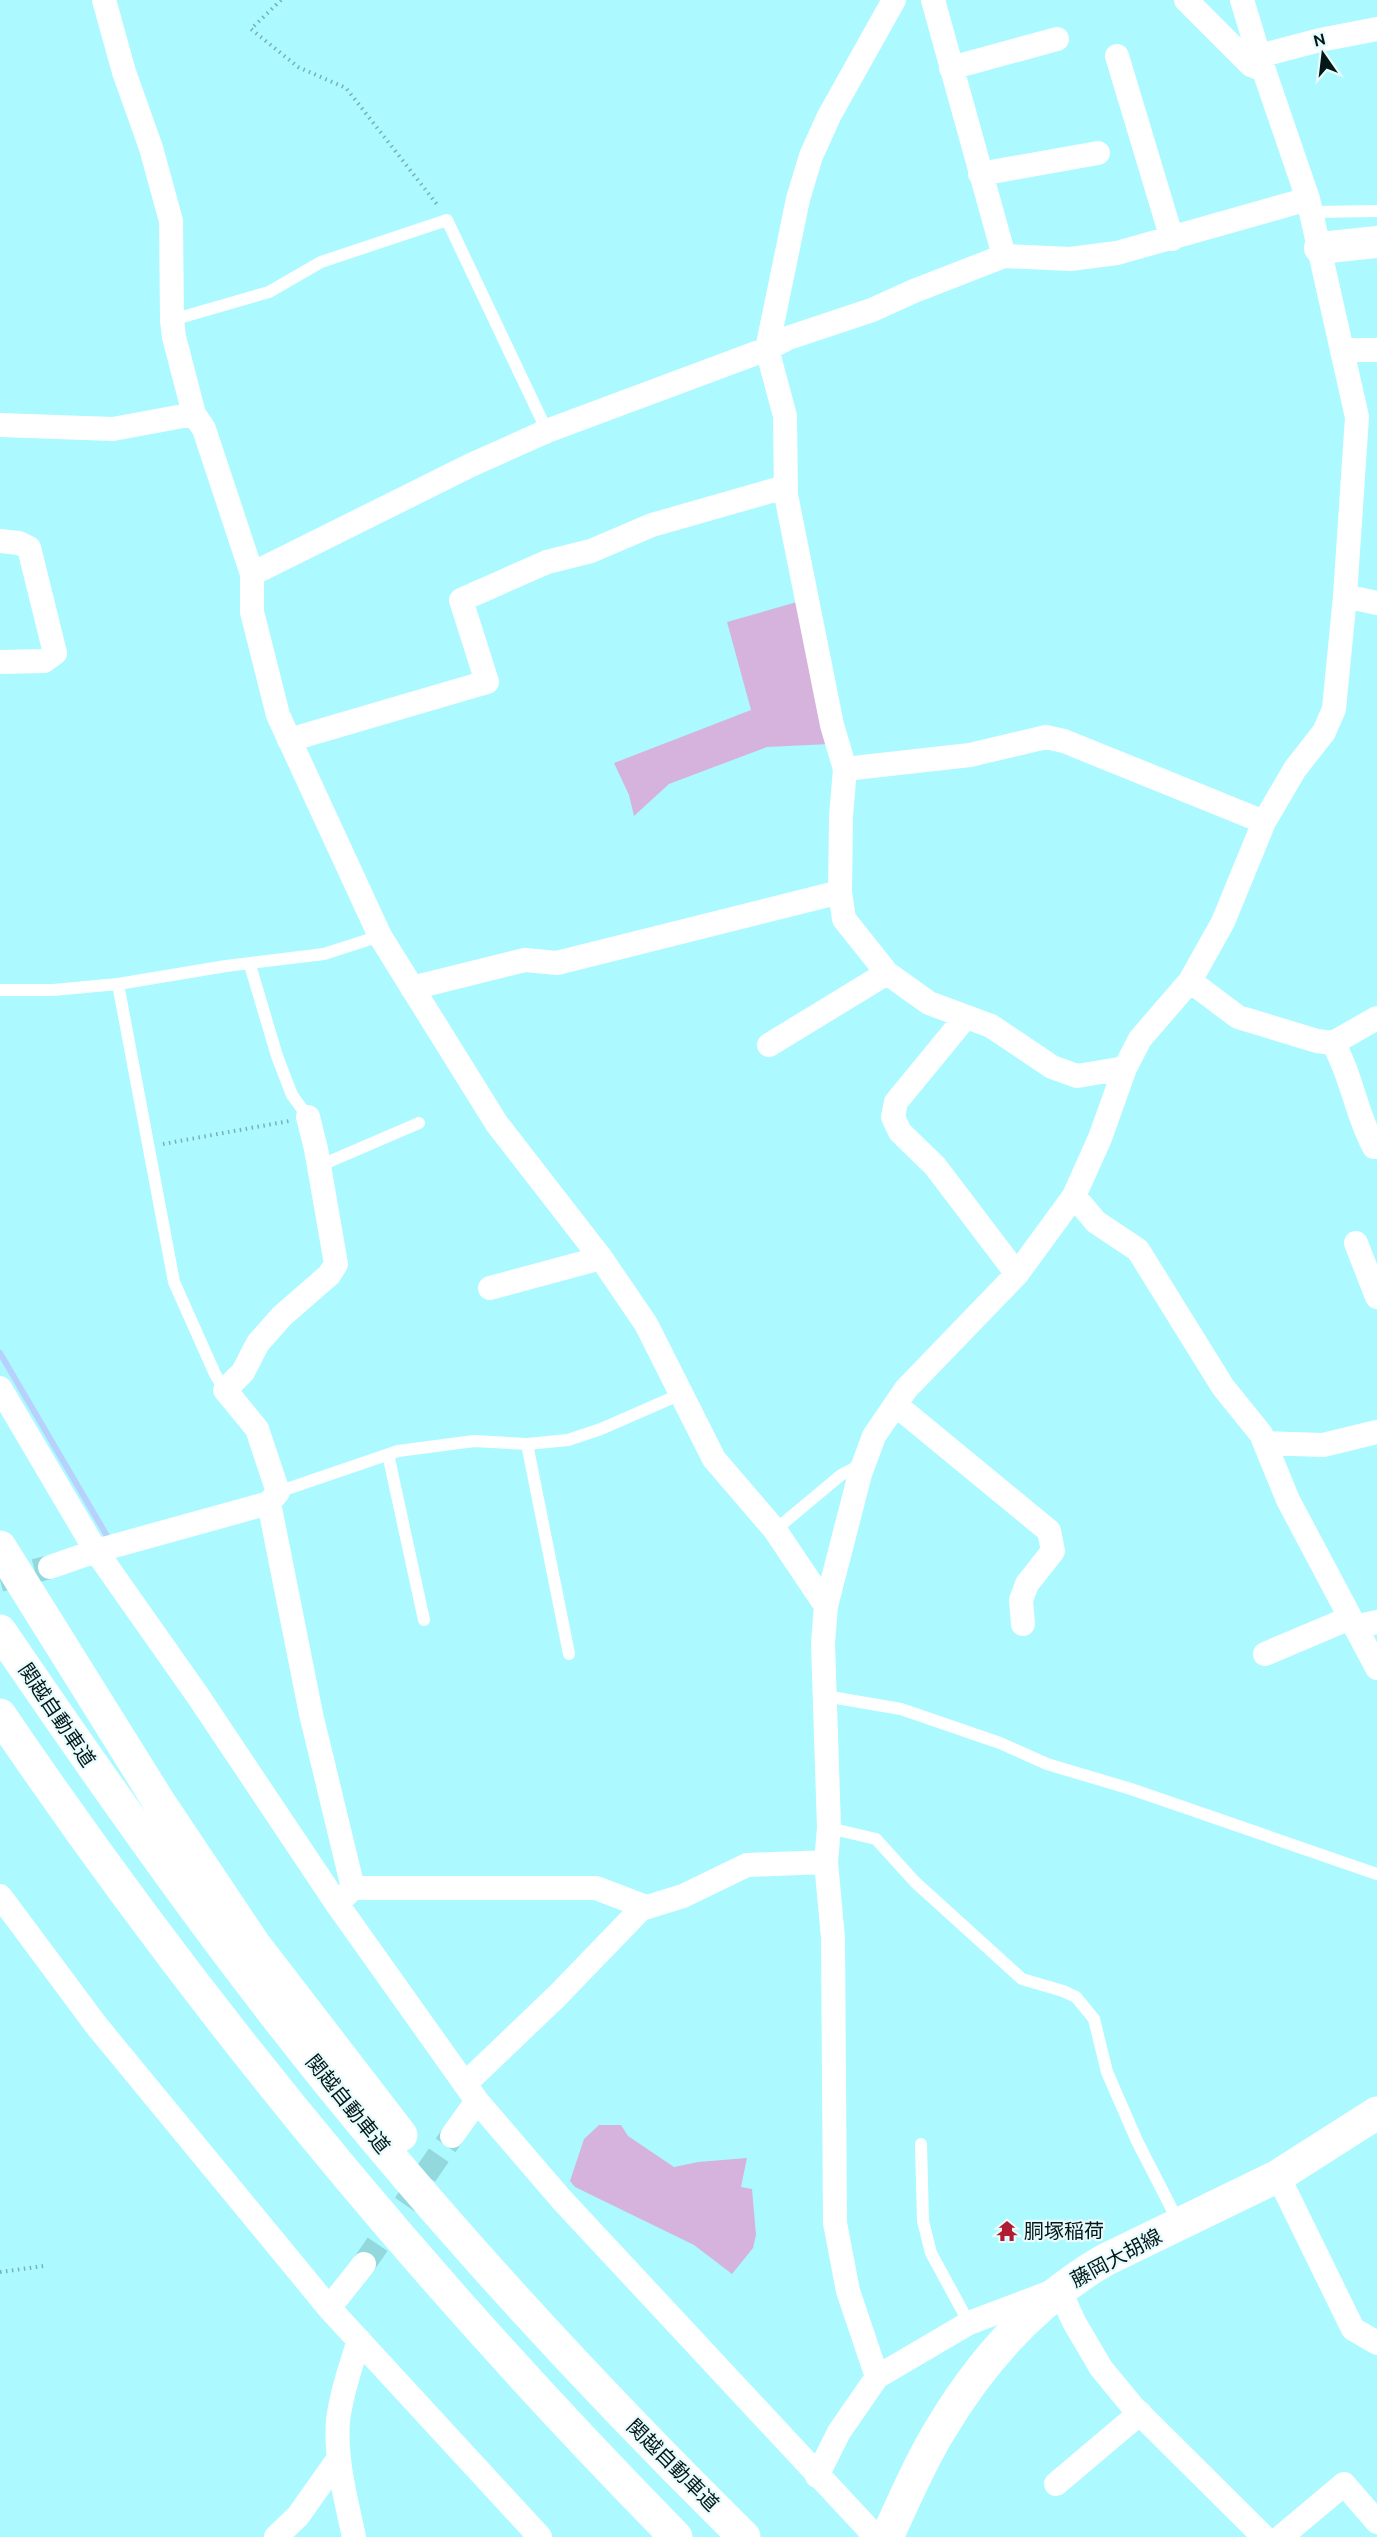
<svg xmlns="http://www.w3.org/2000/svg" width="1377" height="2537" viewBox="0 0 1377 2537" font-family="Ubuntu,'Noto Sans JP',sans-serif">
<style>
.green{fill:#d6b3dd}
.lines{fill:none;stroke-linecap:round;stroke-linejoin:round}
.stream{stroke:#b7d1fc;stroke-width:6}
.minor-tunnel{stroke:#92d8dc;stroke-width:24;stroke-dasharray:24 12;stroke-linecap:butt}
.path{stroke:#75b1b5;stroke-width:4;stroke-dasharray:1.5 4.5;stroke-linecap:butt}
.service{stroke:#fff;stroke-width:12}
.minor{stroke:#fff;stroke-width:24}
.tertiary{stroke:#fff;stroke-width:32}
.primary{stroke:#fff;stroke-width:33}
.motorway{stroke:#fff;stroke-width:33}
.labels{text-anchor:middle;stroke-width:4.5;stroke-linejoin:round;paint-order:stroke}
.street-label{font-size:20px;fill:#021819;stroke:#e9fbfc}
.poi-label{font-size:20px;fill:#021819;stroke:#e9fbfc;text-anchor:start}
</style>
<rect width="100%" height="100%" fill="#acfaff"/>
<path class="green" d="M804 600 830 744 767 747 669 784 634 816 629 795 614 763 751 710 727 622Z
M599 2125H621L628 2136 674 2167 698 2162 747 2158 741 2187 752 2189 756 2235 753 2248 732 2274 694 2245 575 2187 570 2181 584 2139Z"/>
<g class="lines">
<path class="stream" d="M0 1353 110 1541"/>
<path class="minor-tunnel" d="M0 1580 50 1567
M364 2264 452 2136"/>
<path class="path" d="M281 0 251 29 298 67 346 88 439 207
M163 1144 289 1121
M0 2272 44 2266"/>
<path class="service" d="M1311 212 1377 211
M172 320 269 292 321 262 447 220 547 431
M250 965 277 1056 292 1095 308 1117
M118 984 174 1282 215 1374 225 1390
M0 990H53L118 984 226 966 324 954 380 936
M319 1166 419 1123
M527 1444 569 1654
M388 1454 424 1620
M278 1492 398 1451 474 1441 527 1444 568 1440 601 1429 681 1394
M775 1530 841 1475 862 1464
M825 1696 901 1709 1000 1743 1047 1764 1131 1789 1377 1874
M829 1828 876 1839 915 1882 1022 1979 1063 1991 1076 1997 1094 2019 1107 2072 1137 2141 1179 2223
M921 2144 923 2221 931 2253 969 2323"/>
<path class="minor" d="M104 0 124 72 151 148 171 221 172 320 174 337 194 414 204 429 252 574V612L278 715 380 936 497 1124 601 1258 646 1324 714 1459 775 1530 826 1606
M894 0 829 116 811 156 798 199 767 349 785 416 786 495 832 725 845 769 841 816 840 892 844 919 887 973 929 1003 991 1026 1052 1067 1077 1076 1125 1068
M933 0 1004 256
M1186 0 1251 65 1264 70
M1242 0 1259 56 1308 199 1357 417 1345 596 1334 709 1324 732 1295 769 1264 822 1223 922 1190 981 1140 1039 1125 1068 1100 1138 1074 1196 1017 1274 906 1389 874 1436 860 1474 826 1606 823 1643 829 1828 826 1862 833 1938 835 2223 848 2291 877 2377 969 2323 1059 2289 1074 2322 1101 2368 1133 2407 1264 2537
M1117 56 1172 239
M1259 56 1320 40 1377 29
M951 68 1057 39
M980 174 1098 153
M1342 350H1377
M0 425 113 429 194 414
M0 541 19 543 29 548 55 653 44 661 0 662
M252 574 471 465 547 431 767 349 788 338 872 310 914 291 1004 256 1070 259 1117 253 1308 199
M1345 596 1377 603
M289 740 487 682 461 600 547 562 591 551 652 525 785 487
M845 769 970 755 1046 737 1064 741 1264 822
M1190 981 1238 1017 1317 1041 1333 1043 1377 1018
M412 988 525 960 557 963 840 892
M965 1018 896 1102 893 1117 900 1132 935 1166 1017 1274
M1333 1043C1352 1076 1356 1114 1374 1147H1377
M769 1045 887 973
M1074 1196 1096 1222 1138 1250 1223 1387 1261 1434 1288 1500 1377 1668
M1356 1243 1377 1297
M490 1288 601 1258
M0 1388 96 1551 198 1696 337 1904 477 2101 562 2200 876 2537
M896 1405 1049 1531 1053 1551 1027 1584 1021 1600 1023 1624
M1265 1443 1323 1445 1377 1432
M269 1503 311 1714 353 1888 337 1904
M50 1567 96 1551 269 1503 278 1492 257 1429 225 1390 243 1372 258 1343 282 1316 329 1275 336 1264 316 1149 308 1117
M1355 1627 1377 1622
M1265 1654 1350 1618
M353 1888H596L646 1907
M0 1896 96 2025 329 2308 540 2537
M465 2084 557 1996 641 1909 683 1896 747 1865 826 1862
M452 2136 477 2101
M1278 2176 1353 2329 1377 2343
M329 2308 364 2264
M817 2476 839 2432 877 2377
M1056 2484 1140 2413
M276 2537 298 2516 339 2458
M354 2537C346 2499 335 2460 338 2421 341 2394 351 2366 359 2340
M1281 2537 1344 2484 1377 2522"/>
<path class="tertiary" d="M1320 248 1377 242"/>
<path class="primary" d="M887 2537C904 2501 919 2464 940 2430 981 2361 1036 2300 1105 2260L1278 2176 1377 2113"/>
<path class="motorway" d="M0 1547 159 1802 254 1944 401 2135
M0 1631C83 1753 167 1874 257 1991 405 2185 571 2366 744 2537
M0 1715C200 2010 426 2283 676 2537"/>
</g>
<defs>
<symbol id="temple-bare" viewBox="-9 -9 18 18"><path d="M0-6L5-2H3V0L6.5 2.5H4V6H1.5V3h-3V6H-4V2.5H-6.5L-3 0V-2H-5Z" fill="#b01c32" stroke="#e9fbfc" stroke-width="2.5" paint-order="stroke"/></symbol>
</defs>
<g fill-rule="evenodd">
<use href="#temple-bare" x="992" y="2216" width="30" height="30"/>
</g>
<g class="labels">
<g class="street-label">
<text transform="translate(57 1715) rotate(56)" y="7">関越自動車道</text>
<text transform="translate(348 2104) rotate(51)" y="7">関越自動車道</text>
<text transform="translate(1116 2258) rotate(-28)" y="7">藤岡大胡線</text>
<text transform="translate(673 2465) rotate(45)" y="7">関越自動車道</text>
</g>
<g class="poi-label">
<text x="1024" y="2238">胴塚稲荷</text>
</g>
</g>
<g transform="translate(1323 54) rotate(346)" stroke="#e9fbfc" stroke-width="4.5" paint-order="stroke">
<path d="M0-4.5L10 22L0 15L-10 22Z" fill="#021819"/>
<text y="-9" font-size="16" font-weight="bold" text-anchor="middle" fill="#021819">N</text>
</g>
</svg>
